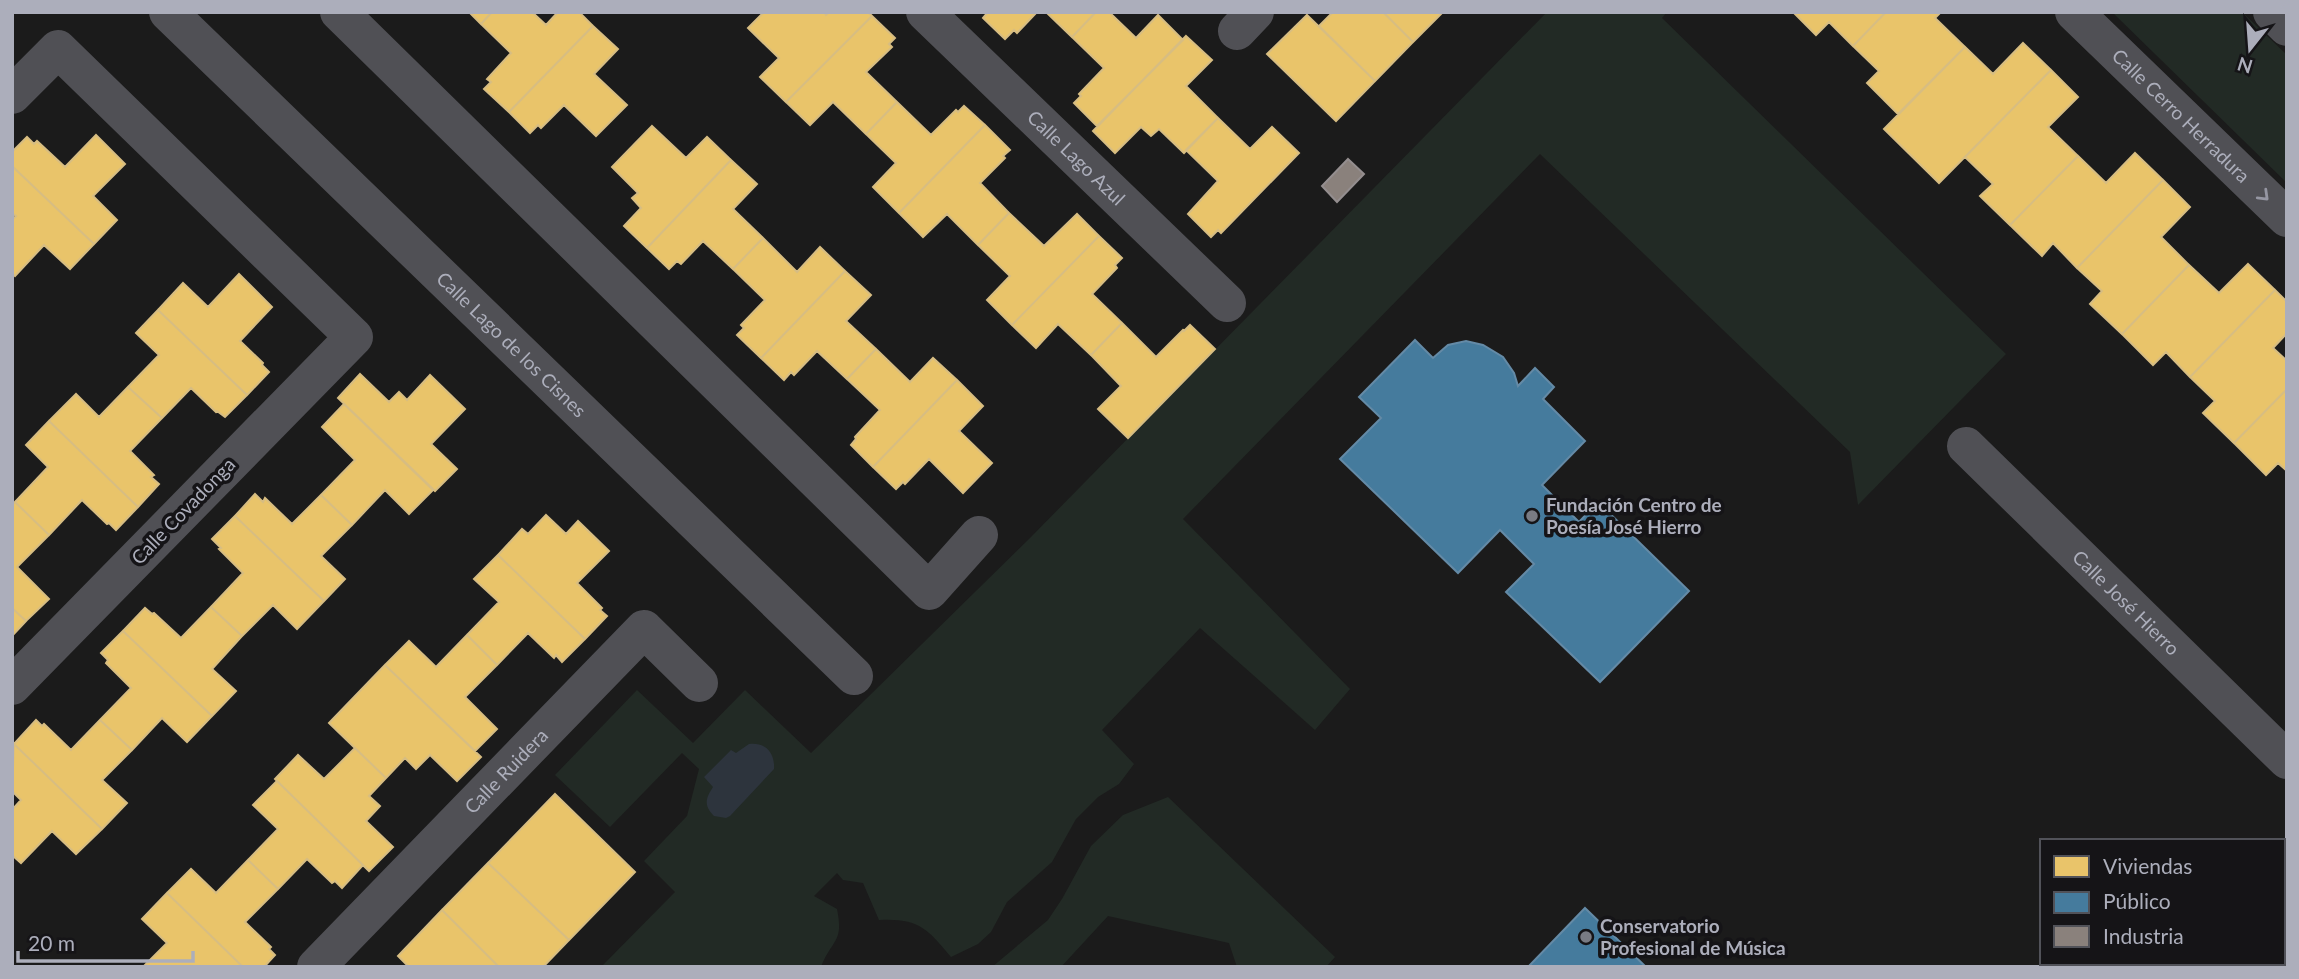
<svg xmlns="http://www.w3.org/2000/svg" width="2299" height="979" viewBox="0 0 2299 979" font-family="Lato,sans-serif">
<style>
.built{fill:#252427}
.green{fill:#222a25}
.water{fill:#2d343d}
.homes{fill:#e9c46a;stroke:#d7bd82;stroke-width:2}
.public{fill:#457b9d;stroke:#648aa6;stroke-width:2}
.industry{fill:#8a817c;stroke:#948e8f;stroke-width:2}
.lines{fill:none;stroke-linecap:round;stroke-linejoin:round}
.pedestrian{stroke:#505055;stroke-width:38}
.minor{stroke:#505055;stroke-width:38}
.oneway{stroke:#9596a2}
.poi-dot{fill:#797b83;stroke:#151417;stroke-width:2.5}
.labels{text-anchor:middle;stroke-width:7;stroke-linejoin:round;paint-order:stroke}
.street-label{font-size:19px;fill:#acaebb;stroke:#151417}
.poi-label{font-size:19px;font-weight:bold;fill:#acaebb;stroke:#151417;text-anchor:start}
</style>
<rect width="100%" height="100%" fill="#1b1b1b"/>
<path class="built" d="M2283 874 2287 877V967H2143L2147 963H2283Z"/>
<path class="green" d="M1547 12H1667L1662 18 2006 354 1858 505 1850 452 1540 154 1183 519 1350 689 1315 730 1200 628 1102 730 1134 764 1119 784 1098 797 1076 819 1052 862 1007 902 991 932 978 944 951 957C927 928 918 918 879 920L863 883 843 880 837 873 814 896 837 909C844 943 832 939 821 967H601L675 892 644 861 687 816 699 769 682 753 610 827 555 775 637 690 693 743 745 690 811 753 1029 539Z
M2112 12H2242L2287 55V183Z
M1168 797 1335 957 1326 967H1237L1229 943 1108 916 1061 967H992L1048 920 1062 899 1091 846 1123 815Z"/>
<path class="water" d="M749 744C765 742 775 752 774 769L730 816 726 818 714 816C703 805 706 798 713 787L704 777 731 750 736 753Z"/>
<path class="homes" d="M469 12H492L481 24Z
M492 12H532L546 25 558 12H579L593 26 509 112 484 89 491 82 487 79 511 53 481 24Z
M764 12H824L826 15 829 12H868L872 16 786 102 760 77 779 58 748 28Z
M988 12H1037L1017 33 1014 30 1005 39 983 18Z
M1046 12H1096L1072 37Z
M1096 12H1109L1136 38 1158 15 1183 40 1097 126 1074 103 1081 96 1079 94 1104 68 1072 37Z
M1333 12H1383L1413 42 1375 81 1319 26Z
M1383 12H1443L1413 42Z
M1793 12H1886L1853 46 1829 22 1816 35Z
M1886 12H1941L1935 18 1965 47 1898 114 1867 83 1879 71 1853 46Z
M1307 15 1375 81 1336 121 1267 54Z
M872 16 895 38 889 44 892 47 866 72 897 102 866 134 833 102 810 125 786 102Z
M593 26 618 49 594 74 627 105 596 136 564 105 541 128 538 125 530 133 509 112Z
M1186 36 1212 60 1186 86 1218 118 1184 153 1159 129 1151 136 1141 127 1115 153 1093 131Z
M2023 43 2051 70 1939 183 1884 129 1965 47 1993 74Z
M2051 70 2078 97 2048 127 2078 156 2010 225 1980 196 1993 184 1965 157Z
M897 102 931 135 956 110 958 112 964 106 985 125 899 213 873 187 896 163 866 134Z
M1218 118 1250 149 1272 127 1299 153 1221 233 1218 230 1211 237 1188 214 1218 181 1186 150Z
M985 125 1010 150 1003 156 1005 158 980 183 1009 213 978 245 947 214 923 237 899 213Z
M652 126 686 158 707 137 731 160 647 248 624 226 641 208 632 198 638 193 612 167Z
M96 135 125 164 93 196 117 220 94 244 12 166V152L27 137 34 144 37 141 65 167Z
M2135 153 2163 180 2077 268 2053 243 2042 256 2010 225 2078 156 2106 183Z
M731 160 757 184 733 209 763 238 733 269 703 241 681 264 677 261 669 269 647 248Z
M12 166 94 244 70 269 44 245 15 276 12 273V220L16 216 12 213Z
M2163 180 2190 207 2161 237 2189 265 2122 334 2090 304 2102 291 2077 268Z
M1009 213 1044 246 1077 214 1099 236 1012 325 987 300 1010 276 978 245Z
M1099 236 1122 258 1115 265 1117 268 1092 294 1122 323 1091 355 1058 324 1036 348 1012 325Z
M763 238 797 272 820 247 845 271 761 358 737 335 744 328 741 325 765 300 733 269Z
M2248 264 2275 290 2190 377 2166 352 2153 365 2122 334 2189 265 2219 293Z
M845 271 871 295 846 321 876 349 847 379 817 351 794 375 791 372 784 380 761 358Z
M239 274 272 307 240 341 263 363 262 365 269 372 247 395 158 310 183 283 208 307Z
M2275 290 2287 302V333L2273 348 2287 361V389L2234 443 2203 413 2215 401 2190 377Z
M158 310 247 395 225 417 217 411 216 412 191 388 162 418 128 387 159 355 136 333Z
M1122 323 1156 357 1183 330 1184 331 1190 325 1215 349 1128 438 1098 409 1121 386 1091 355Z
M876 349 910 382 933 358 957 380 873 467 851 445 856 439 855 437 880 410 847 379Z
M360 374 389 402 399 392 407 400 430 375 465 409 431 444 457 469 435 491 338 398Z
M957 380 983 406 959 431 992 463 963 493 929 459 905 484 903 482 896 489 873 467Z
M128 387 162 418 130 451 154 475 151 477 159 484 138 507 49 421 76 394 99 417Z
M2287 389V471L2278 463 2266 475 2234 443Z
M344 404 433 490 409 514 385 490 352 525 321 495 355 460 322 427Z
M49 421 138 507 116 530 109 523 107 524 82 500 49 535 15 502 48 467 26 445Z
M255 494 263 502 265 498 292 524 321 495 352 525 321 556 345 579 324 601 235 516Z
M15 502 49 535 17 567 49 599 26 621 12 608V505Z
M546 515 566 534 578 521 609 551 577 583 602 608 600 610 607 616 585 639 498 555 522 529 528 534Z
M235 516 324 601 297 629 273 605 242 636 211 607 243 573 219 549 221 548 212 539Z
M498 555 585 639 562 662 556 655 554 658 528 633 497 665 467 635 499 602 474 579Z
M211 607 242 636 212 669 236 691 212 716 123 631 145 608 152 614 154 613 181 638Z
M12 608 26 621 12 636Z
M123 631 212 716 187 742 162 718 132 750 100 720 131 688 106 663 108 660 101 653Z
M467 635 497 665 465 697 497 729 475 751 385 665 409 641 436 667Z
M385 665 481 757 457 781 430 755 416 769 405 758 386 778 329 723Z
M36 720 42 726 44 724 71 750 100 720 132 750 102 780 127 803 102 829 14 744Z
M14 744 102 829 76 854 52 831 21 863 12 855V810L21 800 12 791Z
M355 748 386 778 369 796 380 806 366 821 393 847 369 871 275 779 298 755 324 779Z
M277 781 363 865 342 888 335 881 332 883 307 859 278 889 248 860 278 829 253 805Z
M555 794 635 872 569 940 488 863Z
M248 860 278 889 245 922 271 947 269 949 275 955 264 967H243L167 893 191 869 216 893Z
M488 863 569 940 543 967H499L442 910Z
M167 893 243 967H143L167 943 142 919Z
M442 910 499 967H409L398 956Z"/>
<path class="public" d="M1415 340 1433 358 1448 345 1466 341 1483 345 1503 357 1514 373 1518 386 1535 368 1554 387 1543 399 1585 441 1542 485 1579 522 1598 502 1689 591 1600 682 1506 592 1534 564 1500 530 1458 573 1340 459 1381 418 1359 397Z
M1585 908 1646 967H1528Z
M2195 963H2250L2254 967H2191Z"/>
<path class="industry" d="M1348 159 1364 174 1337 202 1322 186Z"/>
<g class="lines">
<path class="pedestrian" d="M1237 31 1255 12"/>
<g class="minor">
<path id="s1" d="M168 12 854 676"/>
<path d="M339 12 929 591 979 535"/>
<path id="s2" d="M925 12 1227 303"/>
<path id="s3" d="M2074 12 2287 218"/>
<path d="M2272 12 2287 27"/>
<path d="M12 95 58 49 354 337 12 686"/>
<path id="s4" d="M1966 446 2287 760"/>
<path id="s5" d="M316 967 644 629 699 683"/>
</g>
</g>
<defs><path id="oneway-chevron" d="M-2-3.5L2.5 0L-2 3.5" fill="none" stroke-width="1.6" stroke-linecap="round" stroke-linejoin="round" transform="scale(1.75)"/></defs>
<use class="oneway" href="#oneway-chevron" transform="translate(2264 196) rotate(44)"/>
<g class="poi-dot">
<circle cx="1532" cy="516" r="7"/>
<circle cx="1586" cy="937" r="7"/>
</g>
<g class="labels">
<g class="street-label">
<text dy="7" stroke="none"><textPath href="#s3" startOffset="149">Calle Cerro Herradura</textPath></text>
<text dy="7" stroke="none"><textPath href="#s2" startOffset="210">Calle Lago Azul</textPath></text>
<text dy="7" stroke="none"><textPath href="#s1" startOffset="478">Calle Lago de los Cisnes</textPath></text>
<text transform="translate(183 511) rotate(-46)" y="7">Calle Covadonga</text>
<text dy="7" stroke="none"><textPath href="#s4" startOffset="224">Calle José Hierro</textPath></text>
<text dy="7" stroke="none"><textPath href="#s5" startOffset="273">Calle Ruidera</textPath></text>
</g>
<g class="poi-label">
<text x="1546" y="512">Fundación Centro de<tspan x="1546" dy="22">Poesía José Hierro</tspan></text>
<text x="1600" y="933">Conservatorio<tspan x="1600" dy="22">Profesional de Música</tspan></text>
</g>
</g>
<rect width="2299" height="979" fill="none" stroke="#acaebb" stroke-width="28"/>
<rect x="2040" y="839" width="245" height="126" fill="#151417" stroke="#515259" stroke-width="2"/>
<rect x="2054" y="856" width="35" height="21" fill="#e9c46a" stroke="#515259" stroke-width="2"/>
<text x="2103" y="874" font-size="21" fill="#acaebb">Viviendas</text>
<rect x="2054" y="892" width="35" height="21" fill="#457b9d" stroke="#515259" stroke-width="2"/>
<text x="2103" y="909" font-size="21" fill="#acaebb">Público</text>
<rect x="2054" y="926" width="35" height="21" fill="#8a817c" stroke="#515259" stroke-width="2"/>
<text x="2103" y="944" font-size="21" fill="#acaebb">Industria</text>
<g transform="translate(2250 49) rotate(197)" stroke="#151417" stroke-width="5" paint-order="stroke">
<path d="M0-5L12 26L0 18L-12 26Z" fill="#acaebb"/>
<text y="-10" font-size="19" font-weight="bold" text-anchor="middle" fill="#acaebb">N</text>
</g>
<path d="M18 951v10h175v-10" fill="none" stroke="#acaebb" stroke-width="3.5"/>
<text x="28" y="951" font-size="21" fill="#acaebb" stroke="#151417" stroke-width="5" paint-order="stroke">20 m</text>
</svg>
